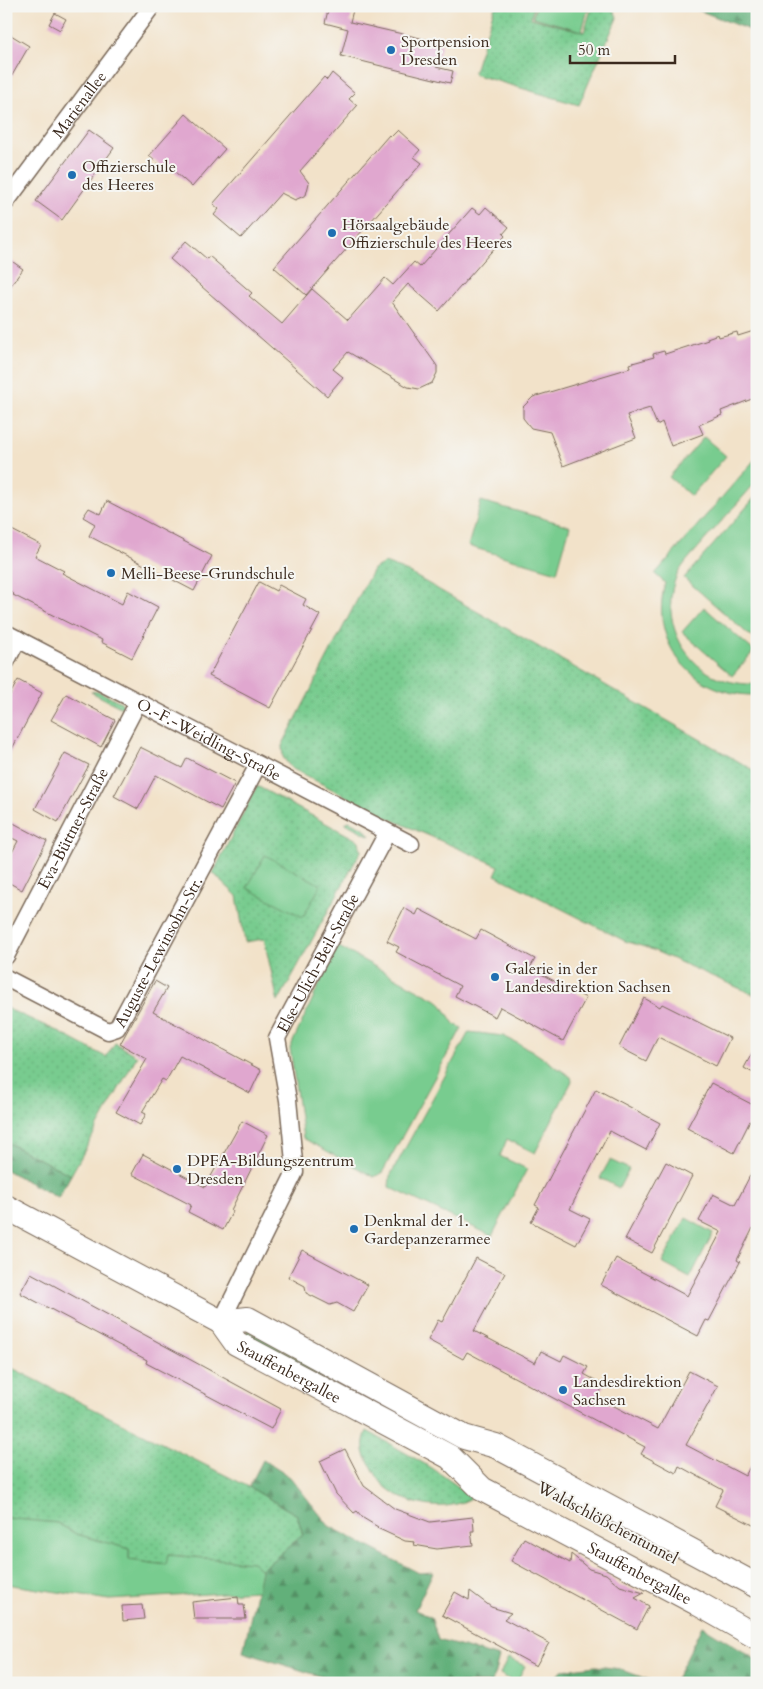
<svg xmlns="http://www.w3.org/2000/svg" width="763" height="1689" viewBox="0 0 763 1689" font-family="Cardo,serif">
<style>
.grass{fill:url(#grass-dots);stroke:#5a7b56}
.forest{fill:url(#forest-firs);stroke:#4e6d4c}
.green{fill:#78cc8f;stroke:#5a7b56}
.building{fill:#e0a7cf}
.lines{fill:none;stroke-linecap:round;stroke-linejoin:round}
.street-casing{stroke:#7b6a5a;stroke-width:19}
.secondary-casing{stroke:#7b6a5a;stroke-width:26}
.street{stroke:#fff;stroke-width:16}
.secondary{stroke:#fff;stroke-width:24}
.poi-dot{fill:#1f6fb2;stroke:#f6f6f2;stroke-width:2}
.labels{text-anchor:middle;stroke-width:4;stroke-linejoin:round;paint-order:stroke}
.poi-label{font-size:16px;fill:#3b2a1e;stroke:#f6f6f2;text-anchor:start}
.street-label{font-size:16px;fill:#3b2a1e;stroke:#f6f6f2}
</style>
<defs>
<pattern id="grass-dots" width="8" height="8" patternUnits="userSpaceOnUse" patternTransform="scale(1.25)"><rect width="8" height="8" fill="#78cc8f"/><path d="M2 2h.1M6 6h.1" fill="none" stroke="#69af7b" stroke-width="1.8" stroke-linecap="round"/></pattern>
<pattern id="forest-firs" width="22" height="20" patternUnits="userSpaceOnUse" patternTransform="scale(1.25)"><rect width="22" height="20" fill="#62b07a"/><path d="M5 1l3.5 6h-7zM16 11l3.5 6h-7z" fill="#528f63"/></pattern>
</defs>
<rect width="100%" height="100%" fill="#f6f6f2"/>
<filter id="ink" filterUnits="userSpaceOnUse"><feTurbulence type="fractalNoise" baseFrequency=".02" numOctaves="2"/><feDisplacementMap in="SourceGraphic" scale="10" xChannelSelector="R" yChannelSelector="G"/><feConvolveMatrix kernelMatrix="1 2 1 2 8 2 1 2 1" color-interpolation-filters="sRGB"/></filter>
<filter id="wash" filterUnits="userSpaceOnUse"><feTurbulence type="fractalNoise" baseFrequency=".0096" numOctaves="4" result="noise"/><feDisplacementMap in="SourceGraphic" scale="20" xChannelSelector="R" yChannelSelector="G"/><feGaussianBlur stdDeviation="1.12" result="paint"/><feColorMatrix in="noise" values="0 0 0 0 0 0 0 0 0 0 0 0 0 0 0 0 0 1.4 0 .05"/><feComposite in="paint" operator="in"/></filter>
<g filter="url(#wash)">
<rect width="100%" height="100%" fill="#f2e2c9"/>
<path class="grass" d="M495 6H534L531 18 584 32 592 6 613 8 617 18 579 105 473 74Z
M385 563 408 572 757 772V996L648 948 625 941 495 875 499 866 388 818 291 768 283 757 282 746 373 569Z
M98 691 121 702 126 710 91 692Z
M257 786 359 841 361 851 278 1002 264 939 245 942 237 896 213 873Z
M349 821 364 828 370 836 345 823Z
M6 1008 55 1030 106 1057 115 1043 137 1056 71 1175 6 1142Z
M247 1330 354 1389 350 1396 243 1338Z
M6 1365 249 1487 297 1515 303 1535 261 1570 251 1562 169 1555 167 1565 129 1560V1549L76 1534 57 1523 6 1518Z
M367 1431 432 1468 473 1497C448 1513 411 1507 388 1489 381 1484 376 1475 372 1467 363 1455 361 1445 367 1431Z"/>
<path class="forest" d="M688 6H757V33Z
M6 1142 71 1175 58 1198 6 1170Z
M263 1460 290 1477 329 1526 419 1573 433 1572 415 1610 431 1617 438 1640 499 1657 492 1683H342L243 1652 261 1570 303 1535 297 1515 249 1487Z
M702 1626 757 1660V1683H674Z
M596 1666 620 1669 657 1683H551L562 1670Z"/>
<path class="green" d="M536 6H589L582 31 533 17Z
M704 437 726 456 691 496 669 477Z
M757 457V481C739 501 722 521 704 541 697 550 688 558 682 567 664 592 669 630 687 653 704 676 729 685 757 684V695C695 697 648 645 665 583L655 574Z
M757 495V642L684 578Z
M481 501 570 526 557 572 468 546Z
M704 607 754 651 732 676 682 632Z
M265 855 321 885 303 917 247 888Z
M337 946 440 1002 454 1024 462 1028 382 1173 374 1177 303 1138 290 1048Z
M469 1032 503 1036 531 1050 571 1077 572 1081 535 1153 507 1139 500 1156 527 1169 492 1236 389 1187 390 1176Z
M610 1160 629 1169 619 1188 600 1178Z
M686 1218 713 1233 690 1278 662 1263Z
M6 1518 57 1523 76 1534 129 1549V1560L166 1565 168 1555 252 1562 261 1570 257 1591 109 1600 6 1584Z
M508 1658 525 1666 516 1683 500 1674Z"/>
<g id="blocks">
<path class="building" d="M329 6H354L350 22 442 43 436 67 453 71 450 83 341 56 348 29 325 23Z
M55 13 66 19 60 30 49 24Z
M6 32 29 46 6 86Z
M332 73 355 93 349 99 357 106 300 171 309 183 306 195 295 200 281 193 241 238 214 215 219 209 213 204 324 77 327 80Z
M186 114 225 149 192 187 166 164 163 168 149 156Z
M89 130 114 148 62 220 36 201Z
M398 130 420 150 414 157 422 163 306 295 274 267 389 135 391 137Z
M486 207 509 227 503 234 505 236 439 311 408 284 392 302 437 366V373L432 383 419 389 408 387 348 352 333 369 343 377 327 396 170 259 186 241 207 259 209 256 252 293 249 296 282 324 312 289 348 320 385 278 393 285 414 262 420 267 472 208 480 214Z
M6 257 23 269 6 292Z
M757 330V397L721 411 722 415 699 425 703 434 671 446 662 422 657 425 650 408 627 415 636 438 563 466 550 432 531 428 523 418V407L533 397 630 368 629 364 654 357 653 354 664 351 665 354 708 340 707 338 718 334 719 337 737 332 738 336Z
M107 501 212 556 194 591 89 536 95 524 83 517 89 508 101 514Z
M6 527 41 545 35 556 64 571 62 573 122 604 128 591 158 607 132 658 101 642 102 640 13 595 14 594 6 589Z
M259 582 276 591 279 585 306 599 303 605 320 615 270 708 209 676Z
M18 680 42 693 6 760V702Z
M66 694 115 720 101 747 51 720Z
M140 747 182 768 187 758 235 783 221 809 156 775 138 809 114 796Z
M65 753 89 765 58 822 35 809Z
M6 819 47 841 22 890 6 881V864L18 841 6 835Z
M404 908 416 915 419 909 476 939 481 930 535 959 530 968 586 998 563 1041 500 1007 495 1017 455 996 460 986 396 952 399 947 387 941Z
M155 981 167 988 153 1012 261 1070 250 1093 180 1056 166 1081 162 1079 142 1112 146 1114 140 1125 116 1112 147 1059 120 1044Z
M644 998 660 1007 662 1004 730 1038 716 1066 658 1037 646 1061 619 1047Z
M757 1044V1075L744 1068Z
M711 1083 757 1107V1124L750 1121 734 1153 687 1128Z
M596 1089 660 1123 646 1150 610 1131 570 1209 590 1219 576 1245 531 1222 539 1207 535 1205Z
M242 1121 268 1135 231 1210 233 1211 223 1230 188 1212 191 1205 132 1174 143 1154 205 1187Z
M666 1162 692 1176 652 1253 625 1239Z
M757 1162V1230L753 1228 737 1260 740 1262 709 1321 706 1320 698 1336 601 1285 616 1258 687 1296 721 1232 699 1221 713 1194 735 1205Z
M302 1250 368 1285 353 1312 337 1303 330 1305 306 1293 305 1286 288 1277Z
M476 1258 505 1273 474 1331 535 1363 541 1351 561 1361 564 1355 588 1367 584 1374 604 1385 597 1397 658 1429 689 1371 718 1386 686 1445 745 1476 757 1454V1527L715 1506 723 1490 679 1466 676 1473 641 1454 645 1447 467 1352 463 1359 428 1340 438 1320 442 1322Z
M31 1273 281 1409 271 1429 146 1363 147 1360 20 1293Z
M345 1449 364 1486 395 1509 430 1522 473 1517 474 1531H471L473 1545 437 1549 414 1545 415 1542 405 1541 377 1528 378 1527 363 1518 357 1511 354 1513 336 1494 320 1461Z
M524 1538 570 1563 571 1554 589 1569 606 1574 620 1586 644 1593 635 1598 649 1606 637 1629 511 1561Z
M470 1591 491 1607 511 1613 504 1619 549 1643 536 1666 442 1615 455 1592 469 1600Z
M238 1597 239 1605H244L246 1619H194L192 1602Z
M142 1605 144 1619 123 1621 122 1606Z"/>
</g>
</g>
<g filter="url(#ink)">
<use href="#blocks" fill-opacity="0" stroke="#7b6a5a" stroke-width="1"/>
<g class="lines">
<defs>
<g id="street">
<path id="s1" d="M6 202 152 6"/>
<path id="s2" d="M6 633 411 844"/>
<path d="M6 662 18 639"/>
<path id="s3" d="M6 956 138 702"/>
<path id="s4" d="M6 978 108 1031 117 1028 258 765"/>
<path id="s5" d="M221 1322 295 1172 288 1100 277 1038 387 833"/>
</g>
<g id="secondary">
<path id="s6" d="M6 1207 221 1322 236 1343 450 1457 482 1489 697 1603 757 1637"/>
<path d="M221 1322 248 1319 464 1437 496 1446 757 1586"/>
</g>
</defs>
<use href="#street" class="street-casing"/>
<use href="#secondary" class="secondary-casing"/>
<use href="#street" class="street"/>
<use href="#secondary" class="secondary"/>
</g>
</g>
<g class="poi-dot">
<circle cx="391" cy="50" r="5"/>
<circle cx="72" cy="175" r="5"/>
<circle cx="332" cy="233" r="5"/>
<circle cx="111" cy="573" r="5"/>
<circle cx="495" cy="977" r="5"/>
<circle cx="177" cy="1169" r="5"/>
<circle cx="354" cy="1229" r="5"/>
<circle cx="563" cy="1390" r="5"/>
</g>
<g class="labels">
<g class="poi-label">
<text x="401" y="47">Sportpension<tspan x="401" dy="18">Dresden</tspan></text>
<text x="82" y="172">Offizierschule<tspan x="82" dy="18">des Heeres</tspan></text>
<text x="342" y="230">Hörsaalgebäude<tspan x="342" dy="18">Offizierschule des Heeres</tspan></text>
<text x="121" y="579">Melli-Beese-Grundschule</text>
<text x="505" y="974">Galerie in der<tspan x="505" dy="18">Landesdirektion Sachsen</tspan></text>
<text x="187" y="1166">DPFA-Bildungszentrum<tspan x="187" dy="18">Dresden</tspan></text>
<text x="364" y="1226">Denkmal der 1.<tspan x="364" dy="18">Gardepanzerarmee</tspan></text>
<text x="573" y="1387">Landesdirektion<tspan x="573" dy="18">Sachsen</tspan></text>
</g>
<g class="street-label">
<text dy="6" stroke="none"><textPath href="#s1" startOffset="122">Marienallee</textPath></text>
<text dy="6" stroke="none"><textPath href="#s2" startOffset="229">O.-F.-Weidling-Straße</textPath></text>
<text dy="6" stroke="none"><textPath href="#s3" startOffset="144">Eva-Büttner-Straße</textPath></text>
<text dy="6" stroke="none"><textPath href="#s4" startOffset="211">Auguste-Lewinsohn-Str.</textPath></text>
<text dy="6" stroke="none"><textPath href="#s5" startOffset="388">Else-Ulich-Beil-Straße</textPath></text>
<text dy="6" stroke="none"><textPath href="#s6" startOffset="330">Stauffenbergallee</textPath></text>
<text transform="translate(608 1522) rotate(28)" y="6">Waldschlößchentunnel</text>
<text dy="6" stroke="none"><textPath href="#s6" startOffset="736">Stauffenbergallee</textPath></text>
</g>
</g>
<rect width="763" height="1689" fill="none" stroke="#f6f6f2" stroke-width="25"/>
<path d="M570 55v8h105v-8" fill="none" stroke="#3b2a1e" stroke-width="2.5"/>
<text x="578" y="55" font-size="15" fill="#3b2a1e" stroke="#f6f6f2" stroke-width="4" paint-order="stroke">50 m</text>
</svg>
